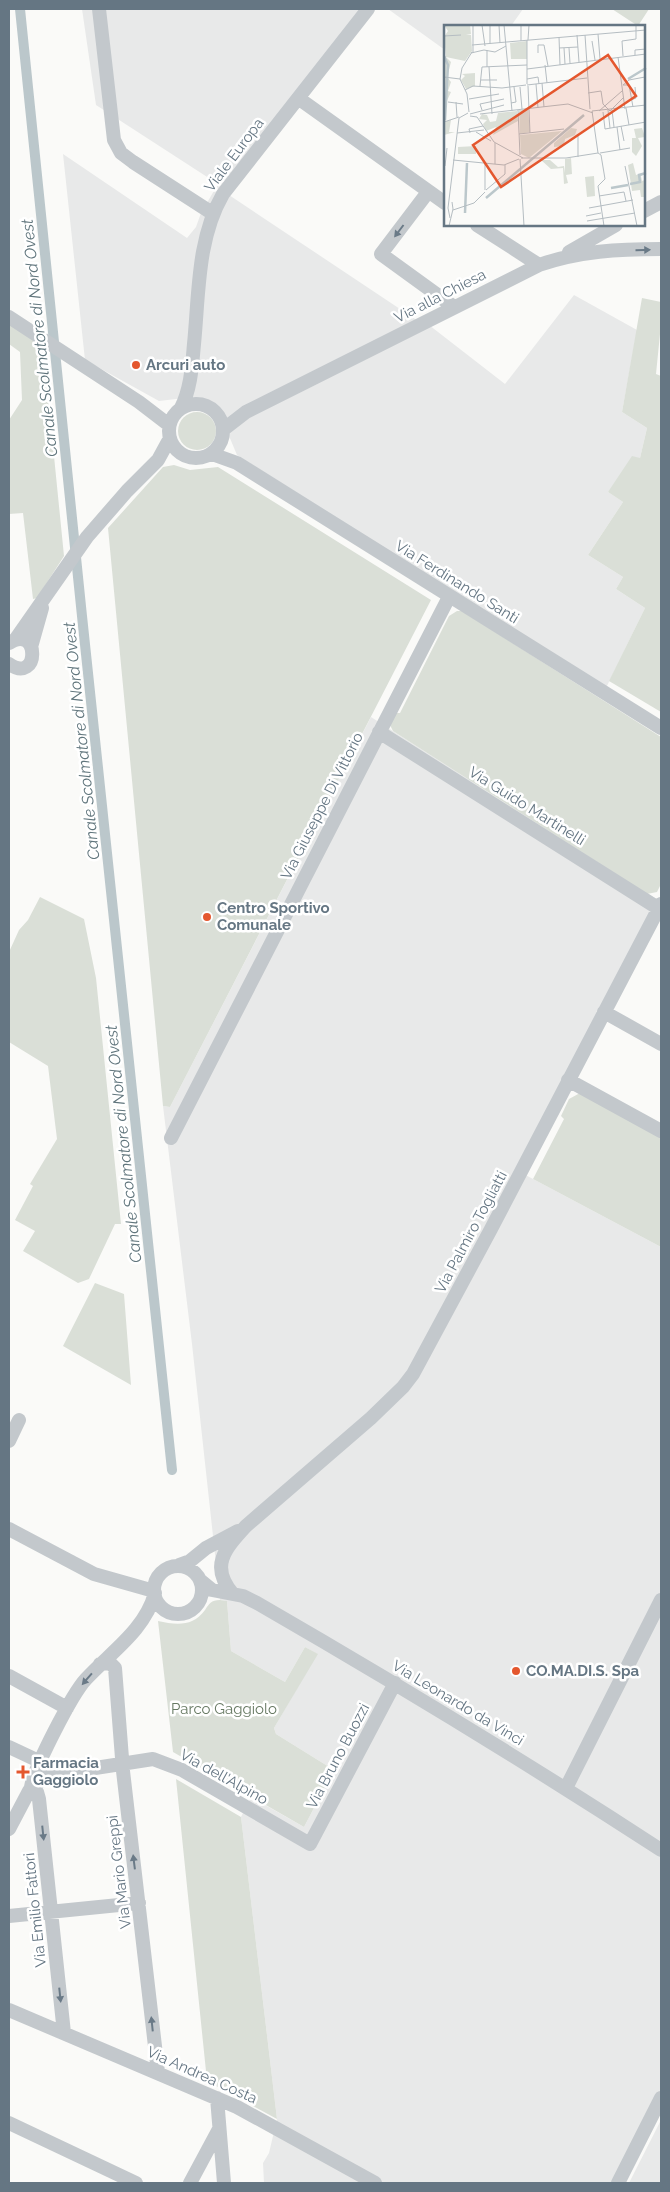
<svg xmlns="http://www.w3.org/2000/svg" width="670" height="2192" viewBox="0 0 670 2192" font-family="Raleway,sans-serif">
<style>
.built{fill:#e8e9e9}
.green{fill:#dadfd7}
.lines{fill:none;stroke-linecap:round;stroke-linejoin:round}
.canal{stroke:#bbc7cb;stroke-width:10}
.minor{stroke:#c3c8cc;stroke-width:14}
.oneway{fill:#6a7a87}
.poi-dot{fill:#e4572e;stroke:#fff;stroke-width:2}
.labels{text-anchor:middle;stroke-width:5;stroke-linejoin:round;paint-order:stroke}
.street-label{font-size:15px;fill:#657683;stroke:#fff}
.poi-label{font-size:15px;font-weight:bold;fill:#657683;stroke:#fff;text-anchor:start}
.park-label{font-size:15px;fill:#687a64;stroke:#fff}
.water-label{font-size:16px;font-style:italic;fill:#60757c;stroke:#fff}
.inset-river{fill:none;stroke:#bbc7cb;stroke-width:2.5}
.inset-road{fill:none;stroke:#b5bdc2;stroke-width:1}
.view{fill:#e4572e;fill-opacity:0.15;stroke:#e4572e;stroke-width:2.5}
.inset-edge{fill:none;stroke:#657683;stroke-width:2.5}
</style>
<rect width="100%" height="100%" fill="#fafaf8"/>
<path class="built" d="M82 9H370L226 193 418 321 429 325 505 384 574 295 637 330 622 412 647 428 640 458 608 492 623 502 588 555 623 577 616 589 645 608 606 688 237 455 216 405 193 397 159 401 85 360 63 154 187 238 196 227 201 213 218 184 96 105Z
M388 9H523L511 26H445V50Z
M371 717 658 900 518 1171 661 1247V2090L615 2183H264L263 2163 269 2153 277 2119 241 1817 251 1797 304 1827 334 1770 276 1734 274 1728 317 1654 305 1647 285 1682 231 1651 227 1601 220 1600 192 1344 163 1106 170 1107Z
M661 2120V2183H629Z"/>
<path class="green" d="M612 9H649L638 26Z
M642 298 661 302V324L656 374 661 376V712L609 681 645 608 616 589 623 577 588 555 623 502 608 492 632 456 640 458 647 428 622 412Z
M9 324 43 346 64 556 37 598 33 599 23 513 9 514V420L22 400 20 352 9 344Z
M178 431a19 19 0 1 1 38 0a19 19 0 1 1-38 0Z
M174 465 190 470 218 467 431 600 170 1107 163 1106 108 528 163 467Z
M457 611H462L661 737V884L657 892 647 894 393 731 390 725 393 713H400L449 616Z
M40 897 84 919 96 978 121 1224H115L89 1279 78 1283 23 1251 35 1231 15 1220 33 1186 30 1184 57 1139 48 1066 9 1042V952L19 930 28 920Z
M580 1093 661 1138V1247L533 1179 564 1119 561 1116 569 1099Z
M95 1283 124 1294 131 1385 63 1346Z
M220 1600 227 1601 231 1651 285 1682 305 1647 318 1654 274 1728 276 1734 334 1770 304 1827 173 1752 158 1621C176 1625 193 1627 205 1610 209 1604 211 1600 220 1600Z
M176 1779 241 1817 277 2119 207 2081Z"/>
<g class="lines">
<path class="canal" d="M20 9 82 616 172 1470"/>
<path class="minor" d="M99 9 114 140 121 153 133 162 212 213
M298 98 445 203
M428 192 381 254 454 307
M644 211 661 202
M477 225 539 265
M569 252 616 225
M9 317 139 402 169 425
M169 431a27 27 0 1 1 54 0a27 27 0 1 1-54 0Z
M181 408C191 388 192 366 194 344 199 294 197 239 223 194L368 9
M224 429 246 412 539 265C579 251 619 249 661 249
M212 454 237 463 661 728
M15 640 87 537 127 491 158 460 170 438
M31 647 42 608
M9 664C40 685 40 623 9 643
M379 732 661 910
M604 1012 661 1044
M568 1080 661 1131
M171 1138 449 597
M9 1441 19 1420
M9 1529 94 1574 154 1591
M179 1565 190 1561 206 1548 238 1531
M154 1590a24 24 0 1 1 48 0a24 24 0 1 1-48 0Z
M201 1581 212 1590 243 1596 257 1603C394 1682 529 1764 661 1850
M233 1594C209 1566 225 1549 246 1526L371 1418 403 1387 413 1374 491 1229 661 904
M100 1664 110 1663 115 1668 123 1771 158 2072
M9 1676 67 1708
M9 1747 41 1762 47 1769
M31 1787C34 1768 72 1694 86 1679 111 1652 145 1630 155 1593
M31 1788 37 1792 39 1799 64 2033
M566 1788 661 1600
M9 1829 29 1791 42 1779 57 1774 153 1759 182 1770 310 1844 395 1683
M9 1916 139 1903
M9 2010 237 2107 375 2183
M217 2098 224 2183
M9 2123 136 2183
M190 2183 219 2129
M618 2183 661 2098"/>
</g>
<defs><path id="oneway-solid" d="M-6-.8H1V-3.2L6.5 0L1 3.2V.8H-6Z" transform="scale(1.25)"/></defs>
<g class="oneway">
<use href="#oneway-solid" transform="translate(399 231) rotate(127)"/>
<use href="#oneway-solid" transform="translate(643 250) rotate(-1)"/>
<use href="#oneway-solid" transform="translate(87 1679) rotate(131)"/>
<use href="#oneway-solid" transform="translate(43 1833) rotate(84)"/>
<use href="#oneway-solid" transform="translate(134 1862) rotate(-97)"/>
<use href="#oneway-solid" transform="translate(60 1995) rotate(84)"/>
<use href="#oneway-solid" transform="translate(152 2024) rotate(-96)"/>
</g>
<g class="poi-dot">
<circle cx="136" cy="365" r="5"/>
<circle cx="207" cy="917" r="5"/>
<circle cx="516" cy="1671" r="5"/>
<path d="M20.5 1764.5h5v5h5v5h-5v5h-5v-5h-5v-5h5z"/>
</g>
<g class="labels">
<g class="street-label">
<text transform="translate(234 155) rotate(-53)" y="5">Viale Europa</text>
<text transform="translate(440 296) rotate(-27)" y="5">Via alla Chiesa</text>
<text transform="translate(457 582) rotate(32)" y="5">Via Ferdinando Santi</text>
<text transform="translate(322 806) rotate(-63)" y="5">Via Giuseppe Di Vittorio</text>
<text transform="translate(527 806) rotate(32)" y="5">Via Guido Martinelli</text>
<text transform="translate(471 1232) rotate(-62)" y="5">Via Palmiro Togliatti</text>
<text transform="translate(458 1703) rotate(31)" y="5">Via Leonardo da Vinci</text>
<text transform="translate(338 1756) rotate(-62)" y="5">Via Bruno Buozzi</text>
<text transform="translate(224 1777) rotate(29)" y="5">Via dell'Alpino</text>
<text transform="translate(119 1872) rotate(-97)" y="5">Via Mario Greppi</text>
<text transform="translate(35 1910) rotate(-96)" y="5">Via Emilio Fattori</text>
<text transform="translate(202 2075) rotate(24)" y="5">Via Andrea Costa</text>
</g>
<g class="poi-label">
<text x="146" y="370">Arcuri auto</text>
<text x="217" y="913">Centro Sportivo<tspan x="217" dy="17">Comunale</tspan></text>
<text x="526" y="1676">CO.MA.DI.S. Spa</text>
<text x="33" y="1768">Farmacia<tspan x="33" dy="17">Gaggiolo</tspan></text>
</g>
<g class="park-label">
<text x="224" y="1714">Parco Gaggiolo</text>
</g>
<g class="water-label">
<text transform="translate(39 338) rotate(-96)" y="6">Canale Scolmatore di Nord Ovest</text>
<text transform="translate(81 741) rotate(-96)" y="6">Canale Scolmatore di Nord Ovest</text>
<text transform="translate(123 1144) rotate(-96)" y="6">Canale Scolmatore di Nord Ovest</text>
</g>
</g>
<g transform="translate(444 25)">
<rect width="201" height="201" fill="#fafaf8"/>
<path d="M0 0H26L27 9 22 10H27L28 26 21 36 2 32 0 12 4 6ZM83 16V34H67L66 18ZM0 30 7 37 3 52 7 57 4 66 7 67 1 80 2 96 7 95 5 107H11L0 110ZM31 48V61L22 64 17 55 21 51 18 49ZM84 84 86 107 76 109 75 85ZM73 86 74 96 49 110 52 102 42 106 39 99 43 95 35 94 38 89 43 90 46 97 52 96 54 88ZM127 103 133 104 131 110 121 114 120 121 110 122V118ZM198 103 201 112 194 113 198 121 192 131 188 127V113H192L190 104ZM118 106 85 133 77 129 76 110ZM32 121V129H14V122ZM127 133 128 149 122 150 124 158 120 159 119 143 107 144 97 135H106L114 142 120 141 121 148V134ZM189 138 192 150 201 148 197 151 198 156 201 155V172H197L196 165 188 166 184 140ZM150 151 151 171 143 172 141 152Z" fill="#dadfd7"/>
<path class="inset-river" d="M0 31 4 40 1 95M184 54 202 43M186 159 196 157 195 150 202 148M167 163 184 160M42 173 140 90M21 188 23 138"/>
<path class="inset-road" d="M29 0V28M38 0 41 21M46 0V19M55 0 56 18M60 0 68 86M77 0V16M154 9 156 34M133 10 135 37M141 10 146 84M0 11 17 10M115 12 116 40M83 15V59M84 15 85 0M148 16 151 35M178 16 192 14V0M178 16 179 31M28 20 202 5M115 23 134 22M120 23 121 39M125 23 126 38M27 28 40 25 51 27 62 21M94 28V20H100L104 41M191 30V25L202 24M174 32 181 84M101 40 103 58M43 42V25M45 42 48 89M83 44 202 29M0 52 16 54M83 54 94 52 95 59M37 55H53M98 58 100 82M92 59 94 83M83 60 143 53M179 60H185L189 82M179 60 185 55 201 52M36 61 38 42 83 40M84 61 86 108M76 62 78 84M21 65 29 61 58 63 82 60M144 68 157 66 159 79 166 86M25 74 55 69M187 75 192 73 191 62M4 77 19 79M12 77 13 92M67 78 72 77 70 62M182 83 185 100M38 85 36 79 60 74M74 85 76 130M164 85 166 103M168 85 170 102M148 86 202 80M155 86 178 66M166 86 179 73M25 87 23 69 16 54 18 43 28 27M159 87 161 104 202 97M26 89 60 80M36 89 124 79 149 88M26 91 33 92 50 117 79 133M0 97 15 92M177 101 180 116M173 102 176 125M32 107 47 116M13 108 40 105M26 108 25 104 39 101M75 109 120 104M154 128 157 130 161 154 154 161 160 201M156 128 186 123M134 132V109M77 133H122L154 128 148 86M76 134 80 201M9 135 60 140 75 134M51 139V118M1 141 3 123M181 141 193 201M41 165V139M42 165 61 149V140M155 171 180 167 182 176M145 183 189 175M9 185 30 178 41 167M142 191 157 188M6 193 4 183 15 93 24 88M143 196 191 188M5 201 9 184 8 177"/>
<path class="view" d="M164 30 192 71 57 162 29 120Z"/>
<rect width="201" height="201" class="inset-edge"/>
</g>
<rect width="670" height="2192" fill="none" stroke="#657683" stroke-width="20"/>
</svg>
